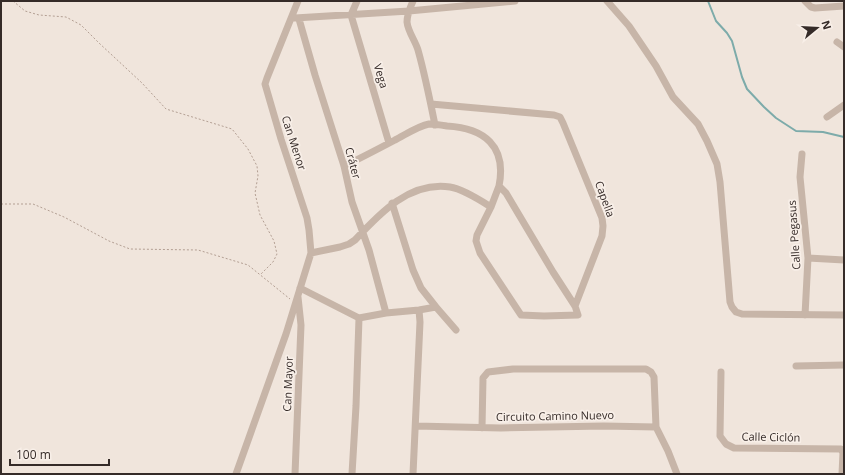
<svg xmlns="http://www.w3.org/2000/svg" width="845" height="475" viewBox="0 0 845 475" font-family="'Open Sans',sans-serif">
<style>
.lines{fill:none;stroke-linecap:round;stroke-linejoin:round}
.stream{stroke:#7dabaa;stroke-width:2}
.path{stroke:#b39f93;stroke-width:1;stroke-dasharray:2 2;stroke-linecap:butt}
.minor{stroke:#c7b5a8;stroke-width:7}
.labels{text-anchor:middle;stroke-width:3.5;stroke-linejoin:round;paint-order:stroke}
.street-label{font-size:11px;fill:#352b28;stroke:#f8efe8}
</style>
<rect width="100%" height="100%" fill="#f0e5dc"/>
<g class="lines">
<path class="stream" d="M708 1 716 21 727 33 732 41 742 77 747 89 764 107 776 118 796 131 823 132 844 137"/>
<path class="path" d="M13 1 25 11 39 15 66 17 81 25 99 43 142 83 166 109 232 129 248 149 257 166 258 176 255 193 260 215 274 241 277 254 273 262 260 275
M1 204H33L64 217 109 241 130 249 198 250 248 265 290 299"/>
<path class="minor" d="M357 1 351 15 389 143
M413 1C410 8 407 14 407 22 408 32 415 40 418 50 425 75 430 100 435 125
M607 1 629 26 656 66 673 97 698 124 707 141 717 164 720 182 730 302 732 307 736 312 742 314 844 315
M805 1 811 7 815 8 844 6
M295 18 409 11 515 1
M299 19 315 75 344 166 352 202 369 250 386 313
M837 42 844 47
M431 104 554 115 560 117 563 123 602 218 603 226 602 236 575 306
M827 117 844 105
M802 154 800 177 808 258 805 315
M344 166C361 158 378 149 395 140 405 135 418 126 429 124 434 124 441 125 447 126 484 128 507 146 499 186L506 193 553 272 575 306 578 315 544 316 521 315 480 253 476 241 477 235 491 207 499 186
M392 203 413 270 421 288 436 307 456 330
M311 253 340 247 349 244 355 240C380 213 410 181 450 187 463 189 480 200 491 207
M808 258 844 260
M300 288 359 318 386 313 419 310 436 307
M796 366 844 365
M721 372 720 436 726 444 734 448 841 449 843 453 842 474
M416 426 501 428 604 426 656 427
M482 428 483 378 488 372 513 369H646L651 372 654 377 656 427 668 451 677 474
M236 474 286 334 311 253 309 230 307 218 281 139 265 84 267 78 298 1
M295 474 301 325 298 297
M352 474 356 406 359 318
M413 474 420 322 419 310"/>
</g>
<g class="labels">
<g class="street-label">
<text transform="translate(381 76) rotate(73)" y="4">Vega</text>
<text transform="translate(294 143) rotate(72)" y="4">Can Menor</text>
<text transform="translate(353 163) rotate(75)" y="4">Cráter</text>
<text transform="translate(605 199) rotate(70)" y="4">Capella</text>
<text transform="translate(794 235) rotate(-94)" y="4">Calle Pegasus</text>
<text transform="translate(288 384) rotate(-88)" y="4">Can Mayor</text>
<text transform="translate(555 416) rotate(-1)" y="4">Circuito Camino Nuevo</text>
<text transform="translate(771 437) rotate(1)" y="4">Calle Ciclón</text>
</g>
</g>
<rect width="845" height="475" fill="none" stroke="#352b28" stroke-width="4"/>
<g transform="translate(817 28) rotate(72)" stroke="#f8efe8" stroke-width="3" paint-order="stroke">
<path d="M0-3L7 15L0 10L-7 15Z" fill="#352b28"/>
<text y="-6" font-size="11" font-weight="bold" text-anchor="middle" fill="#352b28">N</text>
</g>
<path d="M10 459v6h99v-6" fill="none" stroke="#352b28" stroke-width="2"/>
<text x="16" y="459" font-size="12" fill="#352b28" stroke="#f8efe8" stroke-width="3" paint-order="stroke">100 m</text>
</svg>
